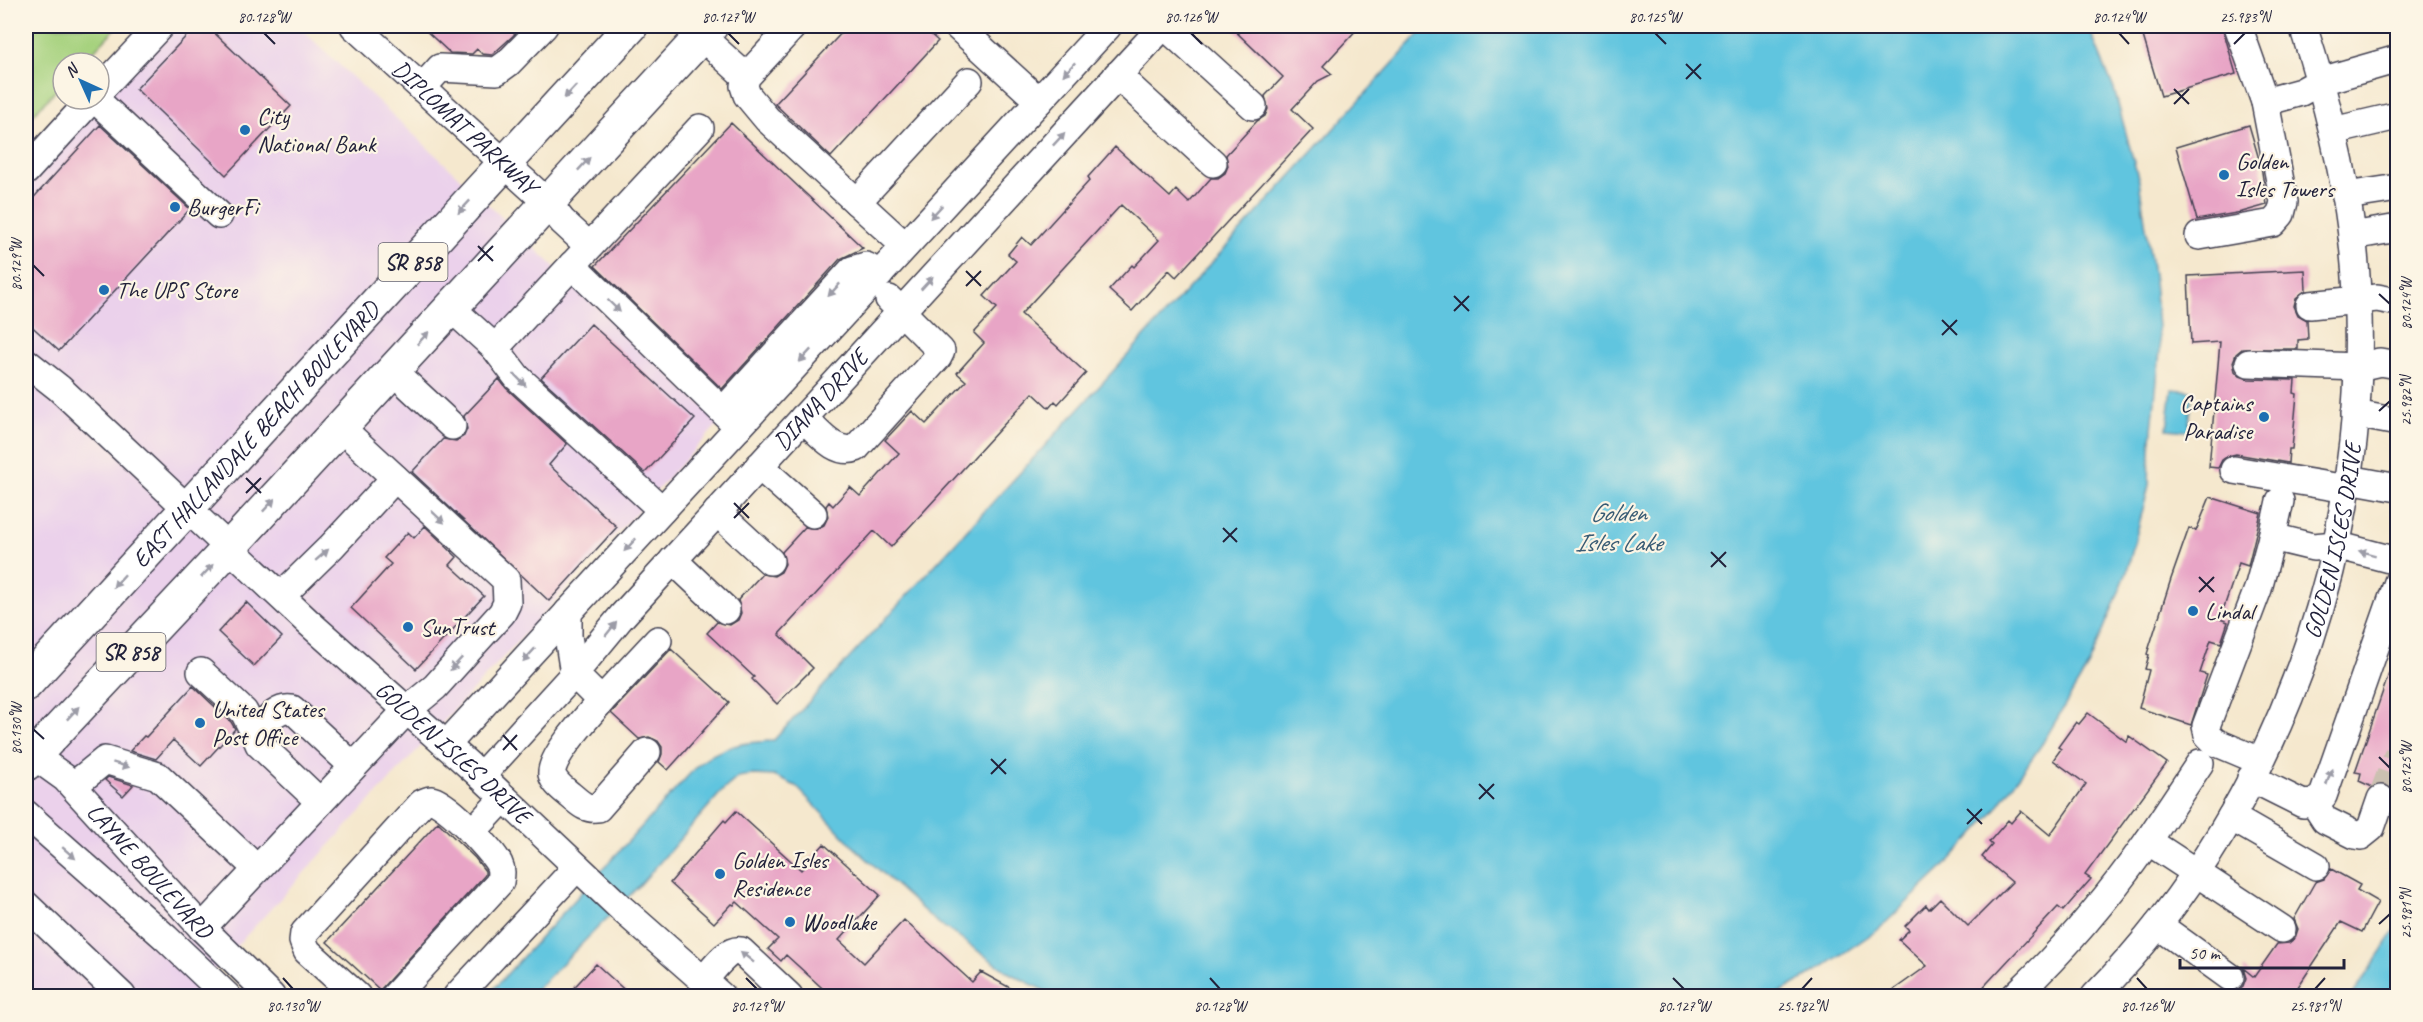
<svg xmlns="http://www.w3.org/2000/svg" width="2423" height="1022" viewBox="0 0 2423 1022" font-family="Caveat,sans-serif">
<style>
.built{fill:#ebd1eb}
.green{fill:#a5d17d;stroke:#647a5c;stroke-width:1.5}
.water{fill:#61c5df;stroke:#42748d;stroke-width:1.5}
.building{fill:#e8a5c6}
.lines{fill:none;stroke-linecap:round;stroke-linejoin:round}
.minor-tunnel{stroke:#cbc0b1;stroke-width:27;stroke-dasharray:27 14;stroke-linecap:butt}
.minor-casing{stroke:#424051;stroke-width:30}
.major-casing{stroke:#424051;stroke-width:36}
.minor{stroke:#fff;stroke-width:27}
.major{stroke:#fff;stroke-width:33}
.oneway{fill:#9c9ca7}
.ticks{fill:none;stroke:#22223b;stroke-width:2}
.poi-dot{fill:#1f6fb2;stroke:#fcf5e5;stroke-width:2}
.labels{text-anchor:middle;stroke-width:4.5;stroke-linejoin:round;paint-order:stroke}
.shield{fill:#fcf5e5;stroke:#63616e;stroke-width:1.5}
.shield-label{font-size:22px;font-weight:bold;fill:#22223b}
.poi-label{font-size:24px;fill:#22223b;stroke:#fcf5e5;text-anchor:start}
.street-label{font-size:24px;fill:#22223b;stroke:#fcf5e5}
.water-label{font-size:26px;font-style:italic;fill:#385b74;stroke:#fcf5e5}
.neatline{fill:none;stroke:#22223b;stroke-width:2}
.ticks-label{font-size:15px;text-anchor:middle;fill:#22223b}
</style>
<rect width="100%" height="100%" fill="#fcf5e5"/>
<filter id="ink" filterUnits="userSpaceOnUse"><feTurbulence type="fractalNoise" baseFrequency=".0167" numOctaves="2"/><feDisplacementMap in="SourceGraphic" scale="12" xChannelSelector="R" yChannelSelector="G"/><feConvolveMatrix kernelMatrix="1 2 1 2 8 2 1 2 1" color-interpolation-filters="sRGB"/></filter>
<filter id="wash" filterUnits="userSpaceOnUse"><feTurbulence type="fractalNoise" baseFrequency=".008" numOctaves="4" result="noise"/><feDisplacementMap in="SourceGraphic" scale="24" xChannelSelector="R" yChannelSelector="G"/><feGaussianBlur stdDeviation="1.35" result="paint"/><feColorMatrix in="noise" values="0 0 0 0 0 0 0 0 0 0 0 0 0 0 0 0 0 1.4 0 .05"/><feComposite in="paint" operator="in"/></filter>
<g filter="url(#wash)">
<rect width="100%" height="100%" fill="#f5e8ce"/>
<path class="built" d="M141 26H298L720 422 194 992 198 996H26V153L99 99V72Z"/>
<path class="green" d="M26 26H118L82 63H63V83L26 122Z"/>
<path class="water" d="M1427 26H2088L2114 89 2139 181 2154 281 2160 351 2150 449 2149 485 2127 572 2089 665 2042 744 1993 813 1942 869 1879 929 1817 971 1774 996H1055L1011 974 934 920 855 848 796 786 774 776 753 775 738 777 722 791 639 886 530 996H487L697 766C720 746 743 742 773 741L1075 413Z
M2172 389 2193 391 2188 431 2167 429Z
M2397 927V996H2352L2396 929Z"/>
<g id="blocks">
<path class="building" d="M196 26H207L291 106 226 175 136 89Z
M421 26H508L516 33 492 55 482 54 477 49 472 54 450 53Z
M848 26H921L938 41 831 157 775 104Z
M1230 26H1360L1323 66 1332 74 1318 81 1292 109 1313 129 1176 277 1169 270 1132 311 1109 290 1132 265 1134 267 1159 240 1121 205 1021 314 1086 373 1058 404 1055 401 1049 408 1033 393 891 547 874 531 779 634 813 668 777 704 752 679 754 677 707 633 717 622 730 625 738 620 741 613 738 600 762 574 774 576 781 572 785 564 782 552 805 527 817 529 824 525 828 517 826 506 829 502 833 506 850 487 860 496 899 453 885 440 912 411 926 424 966 381 957 373 984 343 974 333 997 308 984 296 1016 261 1008 254 1022 237 1031 245 1090 180 1088 177 1115 147 1170 197 1176 190 1189 203 1211 178H1218L1225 173 1228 166 1226 155 1257 121 1265 116 1268 109 1265 96 1283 77Z
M2140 26H2222L2236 74 2161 96Z
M731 123 863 248 840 259 722 389 595 266Z
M100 125 190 209 59 351 26 321V206Z
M2249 125 2261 166 2267 205 2242 212 2197 220 2176 147Z
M2305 270 2306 290 2296 298 2294 306 2298 315 2307 320 2308 339 2298 340V349H2242L2236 354 2233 362 2235 371 2240 376 2248 379 2295 380 2294 393 2297 394 2292 449H2289L2288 463 2236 454 2228 456 2222 460 2218 468 2209 467 2220 342 2191 344 2188 276Z
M591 324 695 419 645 473 541 378Z
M499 379 506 388 567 444 549 465 617 527 549 601 412 472 443 439 456 441 464 436 467 429 464 416Z
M2210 497 2261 513 2248 566 2239 563 2220 619 2228 622 2221 643 2211 640 2200 673 2207 675 2191 725 2139 708 2149 670 2145 669 2149 655 2147 654 2171 579 2189 528 2196 531Z
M425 526 457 557 450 565 484 596 416 669 351 608 391 564 384 558 408 532 414 538Z
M246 602 282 637 254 666 218 632Z
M671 649 729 702 668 770 659 762 662 754V747L658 741 649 737 639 739 611 713Z
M2394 659H2397V805L2392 788 2386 784 2379 783 2372 787 2359 781 2361 773 2355 772Z
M193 686 231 722 235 729 201 766 173 740 156 759 130 751 144 736 146 737Z
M2088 713 2127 742 2129 736 2167 763 2085 875 2091 879 2063 911 2058 907 1975 996H1885L1927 966 1899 940 1909 930 1905 926 1926 905 1929 909 1940 898 1968 926 2012 882 1982 857 1992 845 1989 842 2008 820 2011 823 2021 811 2050 835 2086 784 2053 760 2061 749 2058 747 2076 722 2079 724Z
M108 777 133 785 123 796 105 780Z
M736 811 801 870 824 844 880 895 839 940 864 963 904 920 972 982 981 972 1025 996H831L786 955 781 961 768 949 778 939 737 902 734 905 732 904 714 923 670 883 724 820 726 822Z
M438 822 475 858 485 871V875L380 990 327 942Z
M2331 869 2360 885 2357 890 2378 902 2362 932 2341 922 2292 996H2223L2226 992H2236L2243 986 2246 978 2243 968 2254 977 2277 944 2289 943 2295 938 2298 929 2294 919 2315 882 2324 879Z
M596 964 631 996H566Z"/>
</g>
</g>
<g filter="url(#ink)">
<use href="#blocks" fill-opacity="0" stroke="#424051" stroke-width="1.5"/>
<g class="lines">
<path class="minor-tunnel" d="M2381 799 2398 753"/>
<defs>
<g id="minor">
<path id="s1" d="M354 26 548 203 562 221 589 246"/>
<path d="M793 26 746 77 744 86 747 95 767 119 857 202"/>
<path d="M957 26 1039 101"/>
<path d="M1165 26 1253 106"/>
<path d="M701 36 746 77"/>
<path d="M1117 75 1213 163"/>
<path d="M422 88 440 68 497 71 508 63 544 26"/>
<path d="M99 91 160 26"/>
<path d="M95 99 219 215"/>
<path d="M2265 102 2301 92 2321 81 2398 59"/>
<path d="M2333 131 2393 117"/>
<path d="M26 171 92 99"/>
<path d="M2346 196 2398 188"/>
<path d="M2199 236 2273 223 2281 214 2284 202 2265 102 2238 26"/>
<path d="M2352 236 2398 228"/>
<path d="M905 246 857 202 969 81"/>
<path d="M572 265 739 427"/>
<path d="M2310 305 2377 298 2398 302"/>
<path d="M451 308 495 348 517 377 662 510"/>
<path d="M495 348 700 128"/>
<path id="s2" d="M26 362 59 388 308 622 481 776 622 909 721 996"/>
<path d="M2249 363 2358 367 2380 362 2398 365"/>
<path d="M393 371 452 426"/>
<path d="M723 411 852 270 866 266 880 274"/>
<path d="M2355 414 2398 422"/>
<path d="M803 418C818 431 835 456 856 448L938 357 941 351 889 299"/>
<path d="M759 466 813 514"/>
<path d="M2234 470 2347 489"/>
<path d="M2349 479 2398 488"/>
<path d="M717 512 770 561"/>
<path d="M2272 537 2280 501"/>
<path d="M673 560 726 610"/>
<path d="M281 596 332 546 395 478"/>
<path d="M568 612V636L574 674 601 701 658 640"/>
<path d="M201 672 244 712 255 734"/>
<path d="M601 701C590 714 549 758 552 774 554 783 563 789 570 795 579 802 585 810 598 808L647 752"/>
<path d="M446 745 1108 26"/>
<path id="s3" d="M26 750 65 778 202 928 271 996"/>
<path d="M2260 761 2215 742 2208 735 2206 726 2258 589 2272 537 2313 547 2336 545 2393 560 2398 564"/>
<path d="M2200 763 2148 841 2282 929"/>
<path id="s4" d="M481 776 574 674 622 616 1163 26"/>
<path d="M2251 778 2303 804 2314 803 2323 796 2398 582"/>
<path d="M73 786 105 760 158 776 257 869"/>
<path d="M320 802 259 744 255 734C266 723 276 706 292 709L353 766"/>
<path d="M2314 803 2325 820 2355 835 2361 836 2371 828 2381 799"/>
<path d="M26 814 166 938 227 996"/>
<path d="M2231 817 2316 866"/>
<path d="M472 832 504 798"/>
<path d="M26 905 122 996"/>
<path d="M2158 925 2230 977"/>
<path d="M202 928 407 710 435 687 502 613 507 603 506 580 340 427"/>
<path d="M704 980C713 970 727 948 741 951L789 996"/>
<path d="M357 996 307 951 303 941 304 933 422 803C425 802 428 800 431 800 445 801 492 850 499 864 502 870 501 875 500 882L395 996"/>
<path d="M457 996 577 867"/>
<path d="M2015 996C2065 949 2108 898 2148 841"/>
<path id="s5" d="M2095 996C2289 800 2385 508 2352 235 2343 163 2325 94 2303 26"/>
</g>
<g id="major">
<path id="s6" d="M26 684 631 26"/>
<path d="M26 764 229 548 711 26"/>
</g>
</defs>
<use href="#minor" class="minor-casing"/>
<use href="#major" class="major-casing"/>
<use href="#minor" class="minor"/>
<use href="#major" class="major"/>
</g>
<defs><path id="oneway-solid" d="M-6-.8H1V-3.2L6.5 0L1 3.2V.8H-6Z" transform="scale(1.5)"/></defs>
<g class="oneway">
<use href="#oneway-solid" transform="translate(1069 69) rotate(133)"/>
<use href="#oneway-solid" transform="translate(570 92) rotate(133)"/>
<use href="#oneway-solid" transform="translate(1059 139) rotate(-47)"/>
<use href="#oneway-solid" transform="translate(584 164) rotate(-47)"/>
<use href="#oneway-solid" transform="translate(464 207) rotate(133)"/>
<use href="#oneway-solid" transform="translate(936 212) rotate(133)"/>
<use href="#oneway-solid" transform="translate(927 283) rotate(-47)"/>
<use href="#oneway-solid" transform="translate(834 290) rotate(133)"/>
<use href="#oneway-solid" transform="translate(614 306) rotate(44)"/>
<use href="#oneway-solid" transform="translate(423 338) rotate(-47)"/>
<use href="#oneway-solid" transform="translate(805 356) rotate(133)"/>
<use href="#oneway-solid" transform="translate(520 380) rotate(45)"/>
<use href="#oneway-solid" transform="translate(269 505) rotate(-47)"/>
<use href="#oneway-solid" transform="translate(438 517) rotate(43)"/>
<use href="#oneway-solid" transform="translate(630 545) rotate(133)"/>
<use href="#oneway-solid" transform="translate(2367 553) rotate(-165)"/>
<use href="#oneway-solid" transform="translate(322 555) rotate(-41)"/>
<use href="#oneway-solid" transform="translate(207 571) rotate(-47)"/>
<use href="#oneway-solid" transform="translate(119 581) rotate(132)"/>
<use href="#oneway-solid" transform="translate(611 629) rotate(-51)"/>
<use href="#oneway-solid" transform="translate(529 655) rotate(133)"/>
<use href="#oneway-solid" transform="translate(456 664) rotate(133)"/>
<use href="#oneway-solid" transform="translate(73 713) rotate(-47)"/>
<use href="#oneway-solid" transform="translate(121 765) rotate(17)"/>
<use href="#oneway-solid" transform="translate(2329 777) rotate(-71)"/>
<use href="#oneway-solid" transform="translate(69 853) rotate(41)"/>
<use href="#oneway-solid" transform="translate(747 957) rotate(-141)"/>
</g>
</g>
<path class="ticks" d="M264 33 275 44M728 33 739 44M1191 33 1202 44M1655 33 1666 44M2119 33 2129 44M2234 44 2245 33M1686 64 1701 79M1686 79 1701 64M2174 89 2189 104M2174 104 2189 89M478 246 493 261M478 261 493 246M33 265 44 276M966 271 981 286M966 286 981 271M2379 294 2390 304M1454 296 1469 311M1454 311 1469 296M1942 320 1957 335M1942 335 1957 320M2379 411 2390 401M246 478 261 493M246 493 261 478M734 503 749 518M734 518 749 503M1223 528 1237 542M1223 542 1237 528M1711 552 1726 567M1711 567 1726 552M2199 577 2214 592M2199 592 2214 577M33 729 44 739M503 735 517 750M503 750 517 735M2379 757 2390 768M991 759 1006 774M991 774 1006 759M1479 784 1494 799M1479 799 1494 784M1967 809 1982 824M1967 824 1982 809M2379 924 2390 914M283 978 293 989M746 978 757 989M1210 978 1220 989M1673 978 1684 989M2137 978 2147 989M1802 989 1812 978M2315 989 2325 978"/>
<g class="poi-dot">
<circle cx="245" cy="130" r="6"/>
<circle cx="2224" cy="175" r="6"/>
<circle cx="175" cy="207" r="6"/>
<circle cx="104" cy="290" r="6"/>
<circle cx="2264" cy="417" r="6"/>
<circle cx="2193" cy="611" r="6"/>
<circle cx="408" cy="627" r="6"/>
<circle cx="200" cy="723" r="6"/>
<circle cx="720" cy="874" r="6"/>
<circle cx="790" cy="922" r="6"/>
</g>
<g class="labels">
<g class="shield">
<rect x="378.5" y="243" width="69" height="38" rx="4.5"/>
<rect x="96.5" y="633" width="69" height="38" rx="4.5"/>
</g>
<g class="shield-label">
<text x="413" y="270">SR 858</text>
<text x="131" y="660">SR 858</text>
</g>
<g class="poi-label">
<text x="257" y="124">City<tspan x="257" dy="28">National Bank</tspan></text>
<text x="2236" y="169">Golden<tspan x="2236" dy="28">Isles Towers</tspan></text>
<text x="187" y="215">BurgerFi</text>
<text x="116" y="298">The UPS Store</text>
<text x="2252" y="411" text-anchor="end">Captains<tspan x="2252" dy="28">Paradise</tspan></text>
<text x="2205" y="619">Lindal</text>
<text x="420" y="635">SunTrust</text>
<text x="212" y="717">United States<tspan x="212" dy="28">Post Office</tspan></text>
<text x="732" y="868">Golden Isles<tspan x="732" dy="28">Residence</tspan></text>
<text x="802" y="930">Woodlake</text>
</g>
<g class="street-label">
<text dy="8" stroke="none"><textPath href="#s1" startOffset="150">DIPLOMAT PARKWAY</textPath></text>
<text dy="8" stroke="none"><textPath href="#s4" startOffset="507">DIANA DRIVE</textPath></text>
<text dy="8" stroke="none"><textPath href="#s6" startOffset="339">EAST HALLANDALE BEACH BOULEVARD</textPath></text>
<text dy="8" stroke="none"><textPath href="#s5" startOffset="522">GOLDEN ISLES DRIVE</textPath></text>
<text dy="8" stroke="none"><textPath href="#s2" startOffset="579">GOLDEN ISLES DRIVE</textPath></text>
<text dy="8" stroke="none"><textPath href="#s3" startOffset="174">LAYNE BOULEVARD</textPath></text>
</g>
<g class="water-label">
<text x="1618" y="521">Golden<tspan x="1618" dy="30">Isles Lake</tspan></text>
</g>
</g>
<rect width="2423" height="1022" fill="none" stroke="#fcf5e5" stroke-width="66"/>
<g transform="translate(81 81) rotate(315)"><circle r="28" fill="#fcf5e5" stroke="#a5a1a1" stroke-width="1.5"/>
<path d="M0-4.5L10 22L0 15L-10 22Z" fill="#1f6fb2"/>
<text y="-9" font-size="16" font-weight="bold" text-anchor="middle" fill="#22223b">N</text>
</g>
<path d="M2180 959v9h164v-9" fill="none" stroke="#22223b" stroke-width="3"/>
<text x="2189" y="959" font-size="18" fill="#22223b" stroke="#fcf5e5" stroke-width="4.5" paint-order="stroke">50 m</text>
<rect x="33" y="33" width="2357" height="956" class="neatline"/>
<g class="ticks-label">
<text x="264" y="22">80.128°W</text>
<text x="728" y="22">80.127°W</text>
<text x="1191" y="22">80.126°W</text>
<text x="1655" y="22">80.125°W</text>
<text x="2119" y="22">80.124°W</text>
<text x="2245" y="22">25.983°N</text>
<text transform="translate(16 265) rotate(-90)" y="5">80.129°W</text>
<text transform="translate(2406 304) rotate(-90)" y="5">80.124°W</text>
<text transform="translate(2406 401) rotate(-90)" y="5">25.982°N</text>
<text transform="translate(16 729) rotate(-90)" y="5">80.130°W</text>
<text transform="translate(2406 768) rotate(-90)" y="5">80.125°W</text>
<text transform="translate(2406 914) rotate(-90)" y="5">25.981°N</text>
<text x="293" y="1011">80.130°W</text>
<text x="757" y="1011">80.129°W</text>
<text x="1220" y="1011">80.128°W</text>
<text x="1684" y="1011">80.127°W</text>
<text x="1802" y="1011">25.982°N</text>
<text x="2147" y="1011">80.126°W</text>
<text x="2315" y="1011">25.981°N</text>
</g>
</svg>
